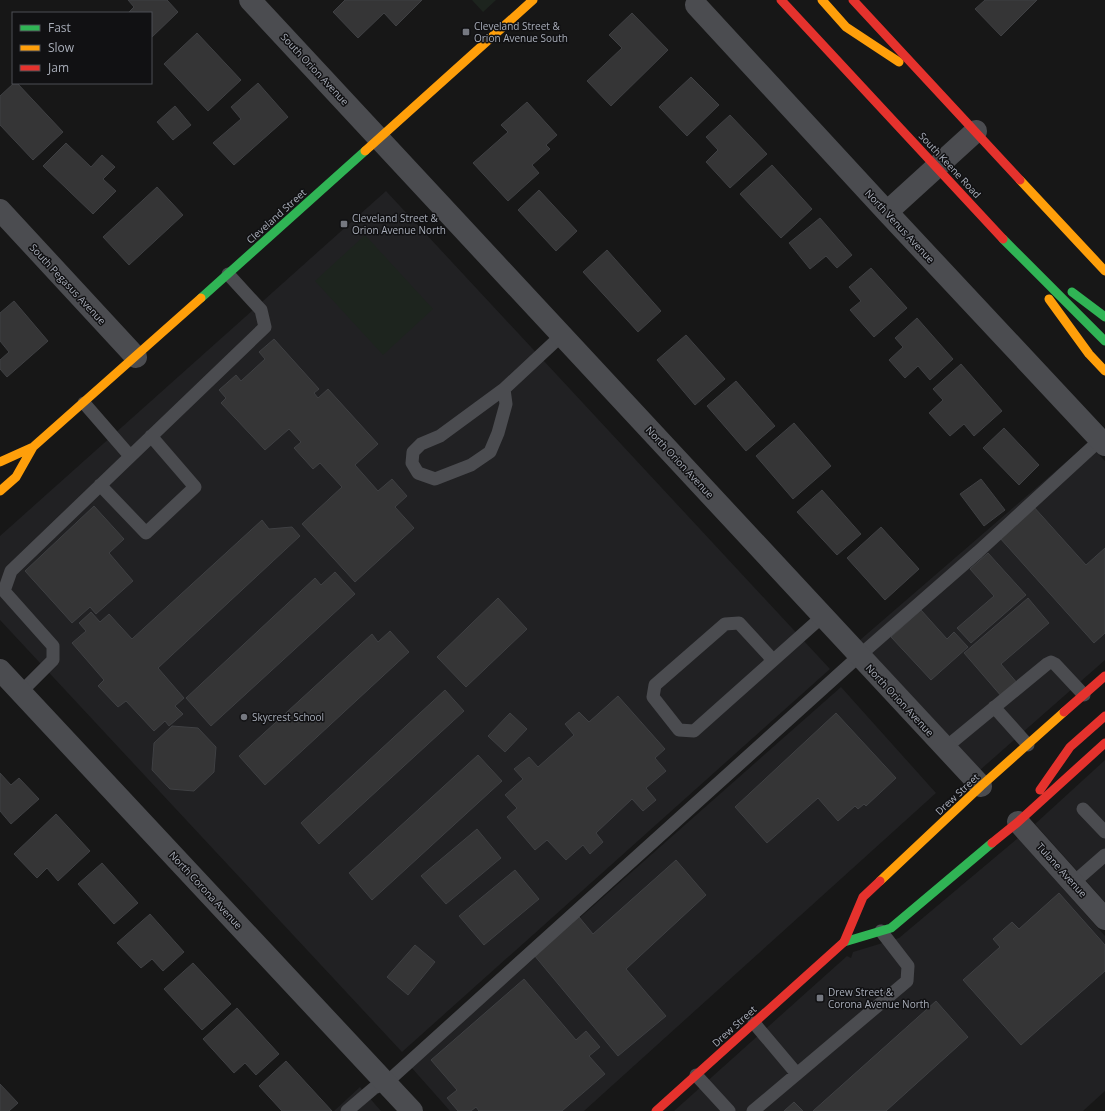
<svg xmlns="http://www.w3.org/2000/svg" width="1105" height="1111" viewBox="0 0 1105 1111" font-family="'Open Sans',sans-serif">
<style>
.built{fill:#212123}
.green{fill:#1d241e}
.building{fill:#353536;stroke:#3f4043}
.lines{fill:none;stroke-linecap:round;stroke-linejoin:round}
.lane{stroke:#4b4c50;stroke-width:13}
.street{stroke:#4b4c50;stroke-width:22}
.fast{stroke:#30b455;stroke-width:9}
.slow{stroke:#ff9f0a;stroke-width:9}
.jam{stroke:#e5322d;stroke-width:9}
.poi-dot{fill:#757880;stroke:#111113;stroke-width:1.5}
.labels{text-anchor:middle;stroke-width:3;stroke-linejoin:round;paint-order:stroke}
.poi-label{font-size:10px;fill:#a8adb8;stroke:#111113;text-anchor:start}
.street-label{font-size:10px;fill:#a8adb8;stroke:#111113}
</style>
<rect width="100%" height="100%" fill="#171717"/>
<path class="built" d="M386 191 830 669 402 1052 0 620V536Z
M1088 443 1105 461V660L980 770 860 640Z
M841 687 936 793 584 1111H450L411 1067Z
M1105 760V902L1035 824Z
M1018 838 1105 936V1091L1083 1111H674L847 956 851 958 853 952 899 938Z
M360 1087 381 1111H334Z"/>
<path class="green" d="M472 0H496L483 12Z
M365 235 433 309 383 355 315 281Z"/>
<path class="building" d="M128 0H167L178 12 151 38V13H128L134 7Z
M345 0H422L396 26 384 13 358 38 333 12Z
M985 0H1037L1001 36 975 9Z
M632 13 668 50 611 106 587 81 622 48 609 35Z
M197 33 241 80 208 111 164 64Z
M691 77 719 105 687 136 659 107Z
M14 83H17L63 132 33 160 0 125V96Z
M258 83 288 117 234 165 213 143 241 119 231 107Z
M527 102 557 135 546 145 550 149 532 165 539 173 508 201 473 163 508 132 501 125Z
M175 106 191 125 173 140 157 122Z
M730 115 767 154 730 188 706 162 718 150 706 137Z
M66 143 91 167 102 155 115 167 103 179 116 191 93 214 43 166Z
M772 165 812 209 781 238 740 194Z
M157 187 183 215 129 265 103 237Z
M539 190 577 231 556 251 518 210Z
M820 218 852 255 837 268 826 256 810 269 789 243Z
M607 250 661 311 638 332 583 272Z
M871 268 907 308 874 337 850 310 861 301 849 287Z
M14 301 48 341 7 377 0 369V360L9 352 0 341V313Z
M917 318 953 359 930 380 918 366 905 378 889 360 903 347 895 338Z
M686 335 725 379 695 405 657 360Z
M274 339 319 389 314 393 318 398 328 389 378 444 355 465 378 491 392 479 407 496 395 507 414 528 355 582 302 524 342 487 320 463 313 469 294 448 301 442 289 429 265 450 221 403 226 398 219 390 236 375 241 381 265 359 259 352Z
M961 364 1002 411 974 436 964 424 950 436 929 413 943 400 933 389Z
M736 381 775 426 746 451 707 406Z
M794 423 831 466 793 499 756 456Z
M1004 428 1039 465 1019 485 983 448Z
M981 479 1005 510 984 526 960 494Z
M822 490 861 534 837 555 797 512Z
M94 506 124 539 109 553 133 581 96 614 90 607 72 623 25 571Z
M1033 506 1086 565 1105 548V633L1094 643 999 537Z
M262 520 269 529 292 527 300 536 158 668 184 698 175 706 183 714 169 726 165 721 154 731 126 701 118 707 98 686 104 680 72 643 86 631 79 623 91 612 100 622 109 614 132 639Z
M881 527 919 569 885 600 847 558Z
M988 553 1026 595 971 643 957 628 994 596 970 569Z
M335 572 355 594 211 726 186 698 315 578 321 585Z
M498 598 527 629 466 687 437 657Z
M1028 598 1049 623 1001 664 1018 684 1002 697 964 653Z
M921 610 947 639 954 632 968 647 931 680 891 637Z
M390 631 409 652 265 785 239 756 372 634 378 642Z
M445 690 464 711 319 844 301 823Z
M618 696 665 749 655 758 666 771 646 788 656 800 643 811 632 799 596 833 603 842 590 854 583 845 566 860 547 840 535 850 507 817 517 808 505 795 523 779 514 769 529 757 538 767 574 735 565 724 579 712 589 722Z
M510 713 527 729 505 752 488 736Z
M836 713 896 778 866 806 864 804 858 809 855 806 838 821 818 798 767 843 735 807Z
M172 726 198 728 216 747 214 772 194 791 170 789 152 770 154 743Z
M478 755 502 781 372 900 349 873Z
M0 773 11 785 19 778 39 799 11 824 0 811Z
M56 814 90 851 58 881 47 868 37 878 14 854Z
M477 829 501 858 446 904 421 876Z
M676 860 706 895 626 969 666 1016 618 1056 534 955 579 917 593 934Z
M102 863 138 903 114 924 78 884Z
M515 870 539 899 484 945 459 916Z
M1059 893 1105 945V971L1021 1045 963 980 1000 947 993 939 1012 922 1019 929Z
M150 914 184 952 163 971 152 959 141 968 117 943Z
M415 945 435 962 408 995 387 977Z
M193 963 231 1004 202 1030 164 989Z
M524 979 576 1040 586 1031 600 1047 589 1056 605 1074 562 1111H479L476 1107 471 1111H458L447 1098 457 1090 431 1060Z
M936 1001 968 1037 886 1111H813Z
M237 1008 279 1054 256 1075 245 1063 234 1073 203 1039Z
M286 1061 332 1111H282L259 1086Z
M0 1084 18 1103 9 1111H0Z
M794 1102 803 1111H784Z"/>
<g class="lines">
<path class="lane" d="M504 389 506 404 498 433 490 452 471 465 435 479 418 473 412 463 413 452 421 444 440 436 504 389 562 335
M84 403 130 456
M100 485 146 533 195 487 151 436
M773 660 739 623 725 624 655 685 653 697 679 730 694 731 823 616
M21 692 53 660V646L4 591 11 571 265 327 261 310 228 274
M994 707 1028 745
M945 748 1047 664 1051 662 1055 664 1084 695
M1083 809 1105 832
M1073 883 1105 855
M754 1023 797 1074
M696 1075 729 1111
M347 1111 374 1088 386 1083 859 656 978 552 1100 440
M753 1111 907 981 908 966 881 931"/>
<path class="street" d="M250 0 981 786
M696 5 887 212 1105 445
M0 210 136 357
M887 212 976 131
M0 670 412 1111
M1018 822 1105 919"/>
<path class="fast" d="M1003 239 1105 341
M1072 292 1105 317
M201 298 365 151
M844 942 891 928 992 843"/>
<path class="slow" d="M822 0 846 27 899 62
M365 151 533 0
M1020 180 1105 271
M1049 299 1089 354 1105 371
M0 462 33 447
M0 491 16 477 33 447 201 298
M880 881 981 786 1064 712"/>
<path class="jam" d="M781 0 1003 239
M853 0 1020 180
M1064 712 1105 676
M1040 790 1070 747 1105 716
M992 843 1018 822 1105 743
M656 1111 844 942 863 897 880 881"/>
</g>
<g class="poi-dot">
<rect x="462" y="28" width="8" height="8" rx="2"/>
<rect x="340" y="220" width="8" height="8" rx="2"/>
<circle cx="244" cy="717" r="4"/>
<rect x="816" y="994" width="8" height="8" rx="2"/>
</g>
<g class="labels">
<g class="poi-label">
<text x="474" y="30">Cleveland Street &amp;<tspan x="474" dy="12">Orion Avenue South</tspan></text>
<text x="352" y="222">Cleveland Street &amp;<tspan x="352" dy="12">Orion Avenue North</tspan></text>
<text x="252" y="721">Skycrest School</text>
<text x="828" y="996">Drew Street &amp;<tspan x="828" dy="12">Corona Avenue North</tspan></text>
</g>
<g class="street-label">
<text transform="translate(315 69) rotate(47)" y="4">South Orion Avenue</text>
<text transform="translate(950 165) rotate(47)" y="4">South Keene Road</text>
<text transform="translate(276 216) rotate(-42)" y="4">Cleveland Street</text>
<text transform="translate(900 226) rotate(47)" y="4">North Venus Avenue</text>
<text transform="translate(68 284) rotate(47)" y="4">South Pegasus Avenue</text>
<text transform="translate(680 462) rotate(47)" y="4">North Orion Avenue</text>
<text transform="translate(900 700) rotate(47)" y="4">North Orion Avenue</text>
<text transform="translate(957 794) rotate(-43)" y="4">Drew Street</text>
<text transform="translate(1062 870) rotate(48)" y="4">Tulane Avenue</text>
<text transform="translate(206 890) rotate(47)" y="4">North Corona Avenue</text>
<text transform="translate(734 1026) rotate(-42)" y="4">Drew Street</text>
</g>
</g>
<rect x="12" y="12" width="140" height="72" fill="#111113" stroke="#4d4f55"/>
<rect x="20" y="25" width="20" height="6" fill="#30b455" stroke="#4d4f55"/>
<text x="48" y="32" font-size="12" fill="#a8adb8">Fast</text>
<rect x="20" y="45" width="20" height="6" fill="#ff9f0a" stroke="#4d4f55"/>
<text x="48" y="52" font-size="12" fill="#a8adb8">Slow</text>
<rect x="20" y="65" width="20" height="6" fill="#e5322d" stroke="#4d4f55"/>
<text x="48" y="72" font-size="12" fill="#a8adb8">Jam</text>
</svg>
